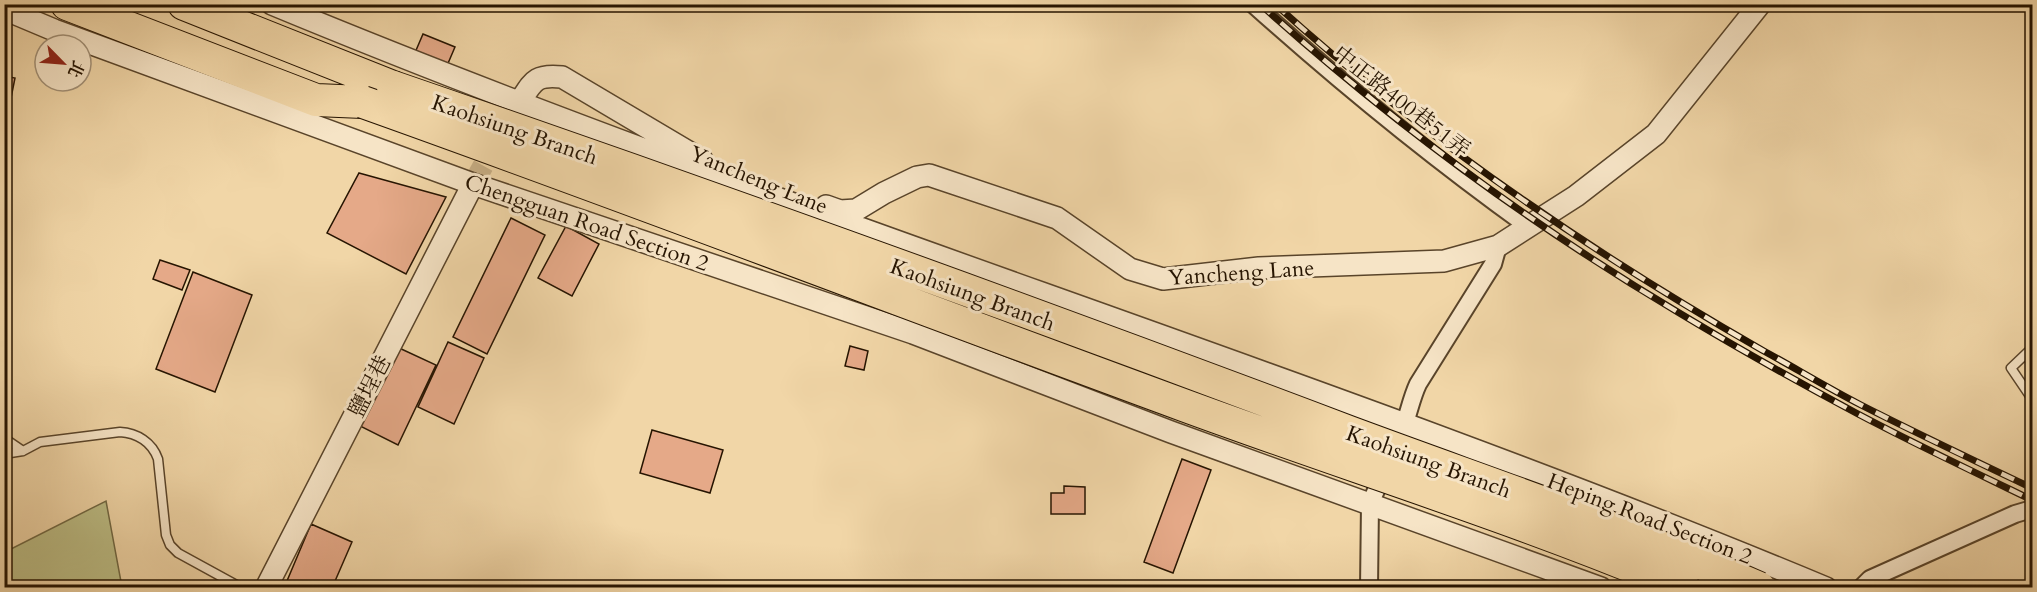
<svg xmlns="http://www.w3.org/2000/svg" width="2037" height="592" viewBox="0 0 2037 592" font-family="Cardo,'Noto Serif TC',serif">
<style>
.green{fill:#bcbd85;stroke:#716843;stroke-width:1.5}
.building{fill:#e5a988;stroke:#261401;stroke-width:1.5}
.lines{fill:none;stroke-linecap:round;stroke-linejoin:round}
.tertiary-tunnel{stroke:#c8af86;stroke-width:21;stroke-dasharray:21 10;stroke-linecap:butt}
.service-casing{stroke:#59442a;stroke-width:11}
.minor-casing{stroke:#59442a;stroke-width:20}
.tertiary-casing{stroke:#59442a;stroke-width:24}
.motorway-casing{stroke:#261401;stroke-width:34}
.service{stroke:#f6e4c6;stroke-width:8}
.minor{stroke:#f6e4c6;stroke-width:16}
.tertiary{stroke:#f6e4c6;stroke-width:21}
.motorway{stroke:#f1d6a7;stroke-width:32}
.rail-casing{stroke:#261401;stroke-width:7}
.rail{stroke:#f6e4c6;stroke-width:4.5;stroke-dasharray:14;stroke-linecap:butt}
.motorway-bridge-casing{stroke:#261401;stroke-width:34;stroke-linecap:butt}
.motorway-bridge{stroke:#f1d6a7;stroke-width:32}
.labels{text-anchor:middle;stroke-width:6;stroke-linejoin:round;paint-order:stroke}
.street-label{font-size:22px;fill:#261401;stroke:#f6e4c6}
</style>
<rect width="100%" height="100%" fill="#f1d6a7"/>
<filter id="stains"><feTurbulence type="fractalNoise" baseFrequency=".00333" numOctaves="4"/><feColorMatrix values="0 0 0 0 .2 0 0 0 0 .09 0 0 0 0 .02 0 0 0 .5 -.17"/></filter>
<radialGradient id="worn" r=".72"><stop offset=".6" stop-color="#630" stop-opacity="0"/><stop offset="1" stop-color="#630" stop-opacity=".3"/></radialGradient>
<path class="green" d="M106 501 122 587H5V552Z"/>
<path class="building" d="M423 34 455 47 446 68 414 55Z
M4 76 15 78 10 103 4 102Z
M359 173 446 197 406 274 327 233Z
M511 218 545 235 487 354 453 337Z
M566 226 599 244 572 296 538 278Z
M160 260 190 270 182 290 153 279Z
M193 272 252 295 215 392 156 369Z
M448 342 484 358 454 424 418 407Z
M850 346 868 351 864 370 845 366Z
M397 347 436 365 398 445 360 426Z
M652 430 723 450 710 493 640 473Z
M1182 459 1211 470 1173 573 1144 562Z
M1064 486 1085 487V514H1051V493H1064Z
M311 524 352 542 332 588H284Z"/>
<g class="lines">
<path class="tertiary-tunnel" d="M473 184 499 137"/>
<defs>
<path id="service" d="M2032 348 2011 368 2032 399
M4 438 23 451
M4 454 23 451 40 442 120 432C137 433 152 442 158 459L166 535 170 545 178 553 242 588"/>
<path id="minor" d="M1253 4C1341 83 1433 158 1529 227
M1400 435C1408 419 1410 401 1418 384L1493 264 1498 246
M1369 588 1370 504 1385 470
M1861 588 1870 579 2015 514 2032 509"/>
<path id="tertiary" d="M272 4C783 216 1315 375 1826 588
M4 9 54 30 473 184 913 333 1171 432 1601 588
M519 103C533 82 534 74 562 77L702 160
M826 206 840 211 856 210 884 193 917 177 929 175 1057 218 1130 269 1163 279 1259 268 1444 261 1498 246 1576 196 1656 134 1760 4
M266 588 473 184"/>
<path id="motorway" d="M67 4 316 100 363 102
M184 4 393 87"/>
</defs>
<use href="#service" class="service-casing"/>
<use href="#minor" class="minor-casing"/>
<use href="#tertiary" class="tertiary-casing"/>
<use href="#motorway" class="motorway-casing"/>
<use href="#service" class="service"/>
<use href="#minor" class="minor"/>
<use href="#tertiary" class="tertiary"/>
<use href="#motorway" class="motorway"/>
<defs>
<path id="rail" d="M1260 4C1389 120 1531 225 1681 314 1739 349 1798 382 1858 414 1915 444 1974 472 2032 500
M1275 4C1423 138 1589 251 1762 350 1795 368 1828 388 1861 405 1918 434 1975 461 2032 488"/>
</defs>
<use href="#rail" class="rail-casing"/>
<use href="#rail" class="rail"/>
<defs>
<path id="motorway-bridge" d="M393 87C713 197 1032 312 1349 432 1486 483 1625 529 1759 588
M363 102C638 200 911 305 1186 406 1352 467 1521 519 1684 588"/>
</defs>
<use href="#motorway-bridge" class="motorway-bridge-casing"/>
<use href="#motorway-bridge" class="motorway-bridge"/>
</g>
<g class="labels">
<g class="street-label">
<text transform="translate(1402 101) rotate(38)" y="8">中正路400巷51弄</text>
<text transform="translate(515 129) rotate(19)" y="8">Kaohsiung Branch</text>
<text transform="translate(759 179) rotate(22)" y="8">Yancheng Lane</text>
<text transform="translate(587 222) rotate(19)" y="8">Chengguan Road Section 2</text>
<text transform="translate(1241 272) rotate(-4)" y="8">Yancheng Lane</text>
<text transform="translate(973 294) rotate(20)" y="8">Kaohsiung Branch</text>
<text transform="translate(369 386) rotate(-63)" y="8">鹽埕巷</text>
<text transform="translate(1429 461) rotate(20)" y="8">Kaohsiung Branch</text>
<text transform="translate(1650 518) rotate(21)" y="8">Heping Road Section 2</text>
</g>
</g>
<rect width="2037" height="592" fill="none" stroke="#f1d6a7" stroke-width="24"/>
<rect x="6" y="6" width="2025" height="580" fill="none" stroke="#261401" stroke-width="3"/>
<rect x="12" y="12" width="2013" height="568" fill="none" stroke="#261401" stroke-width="1.5"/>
<g transform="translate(63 63) rotate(115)"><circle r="28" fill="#f6e4c6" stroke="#a39177" stroke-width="1.5"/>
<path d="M0-4.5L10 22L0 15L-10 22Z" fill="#8f2418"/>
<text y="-9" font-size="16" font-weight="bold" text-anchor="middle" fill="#261401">北</text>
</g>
<rect width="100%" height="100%" filter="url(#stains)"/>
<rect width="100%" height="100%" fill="url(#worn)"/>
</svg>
